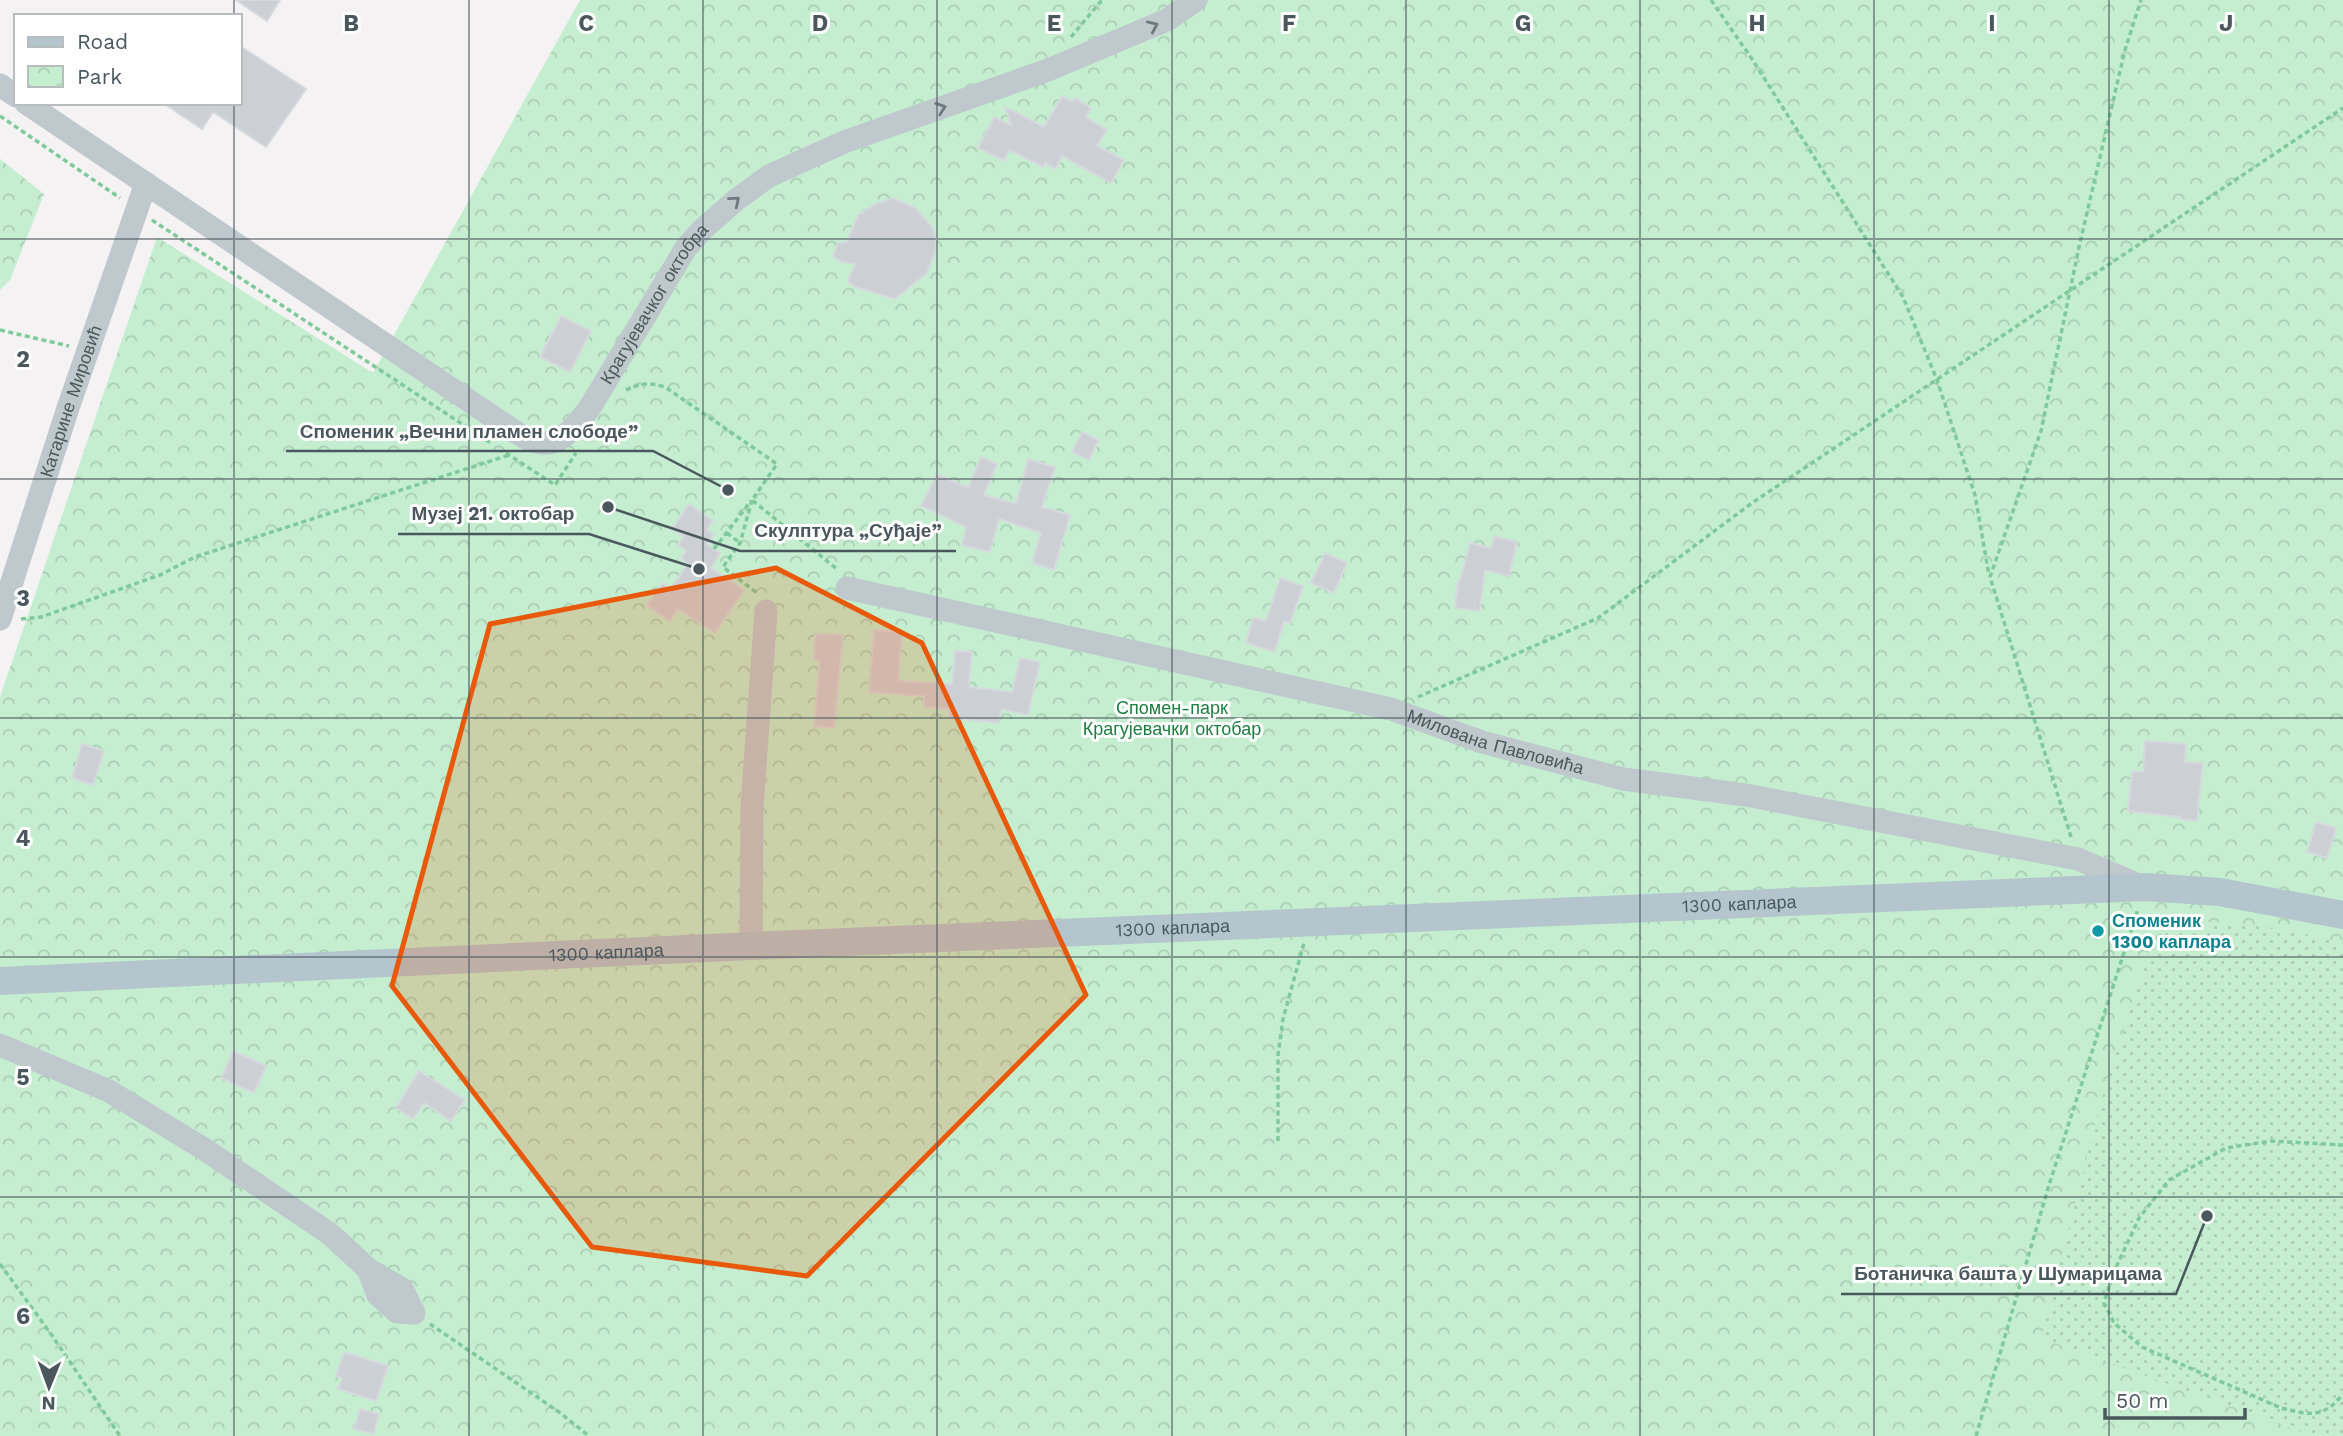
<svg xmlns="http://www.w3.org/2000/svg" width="2343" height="1436" viewBox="0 0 2343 1436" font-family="'Work Sans',sans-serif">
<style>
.park{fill:url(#park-crowns)}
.garden{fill:url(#garden-dots)}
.building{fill:#ccd0d4;stroke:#d6d9dd;stroke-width:2}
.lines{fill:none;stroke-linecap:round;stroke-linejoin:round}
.path{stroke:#7eca9a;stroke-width:3.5;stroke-dasharray:5 3.5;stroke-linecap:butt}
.minor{stroke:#bec8cd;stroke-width:23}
.major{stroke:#b4c5ce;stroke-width:28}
.oneway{stroke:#6d7a7f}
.marked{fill:#e8590c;fill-opacity:0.2;stroke:#e8590c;stroke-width:5;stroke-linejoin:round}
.grid{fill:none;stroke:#4a585e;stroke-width:2;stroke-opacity:0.55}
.culture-dot{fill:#0f9aa8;stroke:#fff;stroke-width:2.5}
.labels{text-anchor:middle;stroke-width:6;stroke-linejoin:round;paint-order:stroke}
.street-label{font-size:18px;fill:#4a585e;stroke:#fff}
.park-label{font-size:18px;fill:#1e7d40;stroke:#fff}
.culture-label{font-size:18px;font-weight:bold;fill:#0d838f;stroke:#fff;text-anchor:start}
.grid-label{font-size:23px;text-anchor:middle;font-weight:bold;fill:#4a585e;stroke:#fff;stroke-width:6;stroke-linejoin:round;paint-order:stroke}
.leader{fill:none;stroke:#4a585e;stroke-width:2.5}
.callout-dot{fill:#4a585e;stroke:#fff;stroke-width:2.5}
.callout-label{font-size:19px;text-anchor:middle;font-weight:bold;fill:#4a585e;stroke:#fff;stroke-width:6;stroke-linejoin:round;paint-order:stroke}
</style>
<defs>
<pattern id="park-crowns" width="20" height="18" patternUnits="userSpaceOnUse" patternTransform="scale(1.75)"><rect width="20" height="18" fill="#c4eecf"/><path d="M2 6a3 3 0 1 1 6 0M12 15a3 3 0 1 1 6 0" fill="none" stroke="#aaceb4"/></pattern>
<pattern id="garden-dots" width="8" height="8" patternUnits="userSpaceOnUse" patternTransform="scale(1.75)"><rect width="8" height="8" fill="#c4eecf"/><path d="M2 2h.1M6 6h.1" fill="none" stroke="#aaceb4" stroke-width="1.8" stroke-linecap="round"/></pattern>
</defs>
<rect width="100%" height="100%" fill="#f4f2f2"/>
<path class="park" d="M580 0H2343V1436H0V697L157 237 373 373Z
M0 159 44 194 10 280 0 290Z"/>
<path class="garden" d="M2171 922H2228L2288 930 2343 943V1436H2313L2041 1338 2103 1094 2148 952Z"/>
<path class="building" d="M236 0H280L267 21Z
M240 46 306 89 266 147 213 112 202 129 163 103H240Z
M1062 96 1072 102 1075 98 1091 108 1086 117 1107 130 1097 146 1124 160 1111 183 1062 156 1056 169 1045 163 1043 167 1009 150 1004 161 978 148 994 117 1011 125 1005 107 1044 127Z
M893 198 916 208 932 227 936 238V249L927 273 895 299 855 287 849 283V278L855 264 839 261 833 256 838 243 847 242 858 215 876 204Z
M561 316 591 331 570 372 540 357Z
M1082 432 1099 440 1089 460 1072 452Z
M981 457 997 464 984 495 1016 504 1028 459 1055 467 1042 507 1070 515 1054 570 1032 563 1041 533 999 519 990 552 962 545 966 527 921 506 937 474 968 488Z
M689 504 713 521 707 530 714 535 707 544 720 553 711 568 744 590 715 633 678 609 670 621 647 606 662 583 671 588 688 563 681 558 686 551 678 545 684 537 672 529Z
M1494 536 1517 542 1509 576 1485 570 1480 611 1455 608 1458 581H1460L1470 543 1491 548Z
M1325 553 1347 563 1334 593 1311 583Z
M1280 578 1303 586 1290 623 1284 621 1275 652 1246 643 1253 618 1266 621Z
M874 630 902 632 898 681 952 684 955 651 972 652 969 687 1012 692 1020 658 1040 662 1028 715 1002 709 999 723 949 718 950 709 924 707V696L869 692Z
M815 634 843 635 834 728 814 726 820 660H814Z
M2145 741 2186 744 2185 762 2203 763 2197 821 2180 819V817L2128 811 2132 771 2143 772Z
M82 744 104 751 93 785 72 778Z
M2316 822 2336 828 2327 858 2307 852Z
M233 1051 266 1066 254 1093 221 1078Z
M419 1071 465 1100 451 1121 424 1103 413 1119 396 1108Z
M344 1352 388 1366 376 1401 338 1389 342 1378 336 1376Z
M360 1409 379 1414 374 1434 354 1429Z"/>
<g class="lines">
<path class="path" d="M1711 0 1752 59 1903 297 1937 380 1975 495 1989 575
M1071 37 1102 0
M0 116 120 198
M152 220 491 443
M0 330 69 346
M626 390C640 383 650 382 665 387L777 464 752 500 838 570
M506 453 555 485 576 453
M752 500 740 543 723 567 757 593
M727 533 740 543
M714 549 751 501
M21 619 41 617 160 575 195 557 509 455
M1418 697 1598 618 1752 503 2343 108
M2071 837 1990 577 2041 431 2079 247 2125 50 2141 0
M1278 1141V1055L1283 1019 1304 943
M2343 1145 2271 1141 2226 1148 2169 1180 2139 1218 2113 1274 2104 1303 2114 1323 2142 1347 2281 1408C2310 1415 2323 1419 2343 1394
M0 1264 51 1334 120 1436
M430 1324 559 1412 589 1436
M1976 1436 2049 1185 2138 909"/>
<g class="minor">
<path d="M0 85 16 96"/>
<path id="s1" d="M26 103 517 433C552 456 566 437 589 409L686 248 702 230 736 200 769 176 844 142 1048 70 1167 20 1196 0"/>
<path id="s2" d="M847 588 1391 709 1482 742 1623 779 1746 795 2078 859 2141 886"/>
<path id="s3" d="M0 619 68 408 146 183"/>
<path d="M751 946 752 807 766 611"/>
<path d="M0 1045 109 1091 204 1149 330 1234 368 1269 402 1289 414 1313 397 1312 378 1295 368 1269"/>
</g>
<path class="major" id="s4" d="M0 981 751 946 2145 887 2220 892 2343 915"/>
</g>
<defs><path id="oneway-chevron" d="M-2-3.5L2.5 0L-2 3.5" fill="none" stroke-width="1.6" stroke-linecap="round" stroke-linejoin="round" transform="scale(1.75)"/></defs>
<g class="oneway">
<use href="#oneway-chevron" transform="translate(1153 26) rotate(-24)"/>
<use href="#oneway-chevron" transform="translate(941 108) rotate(-19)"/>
<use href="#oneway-chevron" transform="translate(735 201) rotate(-40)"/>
</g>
<path class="marked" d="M776 568 922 643 1086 995 807 1276 592 1247 392 986 490 624Z"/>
<path class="grid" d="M234 0V16M469 0V1436M703 0V1436M937 0V1436M1172 0V1436M1406 0V1436M1640 0V1436M1874 0V1436M2109 0V1436M234 103V1436M0 239H2343M0 479H2343M0 718H2343M0 957H2343M0 1197H2343"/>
<circle class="culture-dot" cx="2098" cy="931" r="7"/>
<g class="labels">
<g class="street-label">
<text dy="6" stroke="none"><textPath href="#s1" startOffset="803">Крагујевачког октобра</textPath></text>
<text dy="6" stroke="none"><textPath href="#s3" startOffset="229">Катарине Мировић</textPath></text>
<text dy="6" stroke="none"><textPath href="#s2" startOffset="667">Милована Павловића</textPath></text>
<text dy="6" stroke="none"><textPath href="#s4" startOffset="1741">1300 каплара</textPath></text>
<text dy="6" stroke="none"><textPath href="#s4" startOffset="1174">1300 каплара</textPath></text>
<text dy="6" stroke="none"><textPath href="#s4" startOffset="607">1300 каплара</textPath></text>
</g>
<g class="park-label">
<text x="1172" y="714">Спомен-парк<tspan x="1172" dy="21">Крагујевачки октобар</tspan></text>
</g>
<g class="culture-label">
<text x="2112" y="927">Споменик<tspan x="2112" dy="21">1300 каплара</tspan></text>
</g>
</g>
<g class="grid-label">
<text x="351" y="31">B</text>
<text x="586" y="31">C</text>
<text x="820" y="31">D</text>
<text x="1054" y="31">E</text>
<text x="1289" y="31">F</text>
<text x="1523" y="31">G</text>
<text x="1757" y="31">H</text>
<text x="1992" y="31">I</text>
<text x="2226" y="31">J</text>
<text x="23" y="367">2</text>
<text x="23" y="606">3</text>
<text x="23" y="846">4</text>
<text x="23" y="1085">5</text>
<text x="23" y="1324">6</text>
</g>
<path class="leader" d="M728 490L653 451H286M699 569L589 534H398M608 507L740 551H956M2207 1216L2176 1294H1841"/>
<g class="callout-dot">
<circle cx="728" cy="490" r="7"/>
<circle cx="699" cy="569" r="7"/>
<circle cx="608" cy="507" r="7"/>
<circle cx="2207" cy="1216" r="7"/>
</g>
<g class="callout-label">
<text x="469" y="438">Споменик „Вечни пламен слободе”</text>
<text x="493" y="520">Музеј 21. октобар</text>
<text x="848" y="537">Скулптура „Суђаје”</text>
<text x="2008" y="1280">Ботаничка башта у Шумарицама</text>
</g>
<rect x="14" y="14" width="228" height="91" fill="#ffffff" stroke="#b7bcbf" stroke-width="2"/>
<rect x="28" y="37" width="35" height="10" fill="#b4c5ce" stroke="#b7bcbf" stroke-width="2"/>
<text x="77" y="49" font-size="21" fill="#4a585e">Road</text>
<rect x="28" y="66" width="35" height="21" fill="url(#park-crowns)" stroke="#b7bcbf" stroke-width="2"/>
<text x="77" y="84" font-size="21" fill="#4a585e">Park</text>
<g transform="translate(49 1387) rotate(181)" stroke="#ffffff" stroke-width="5" paint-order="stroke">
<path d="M0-5L12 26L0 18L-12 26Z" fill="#4a585e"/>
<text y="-10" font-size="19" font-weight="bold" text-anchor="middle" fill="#4a585e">N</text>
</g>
<path d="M2105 1408v10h140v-10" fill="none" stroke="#4a585e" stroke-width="3.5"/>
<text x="2116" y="1408" font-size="21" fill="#4a585e" stroke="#ffffff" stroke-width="5" paint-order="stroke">50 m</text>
</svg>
